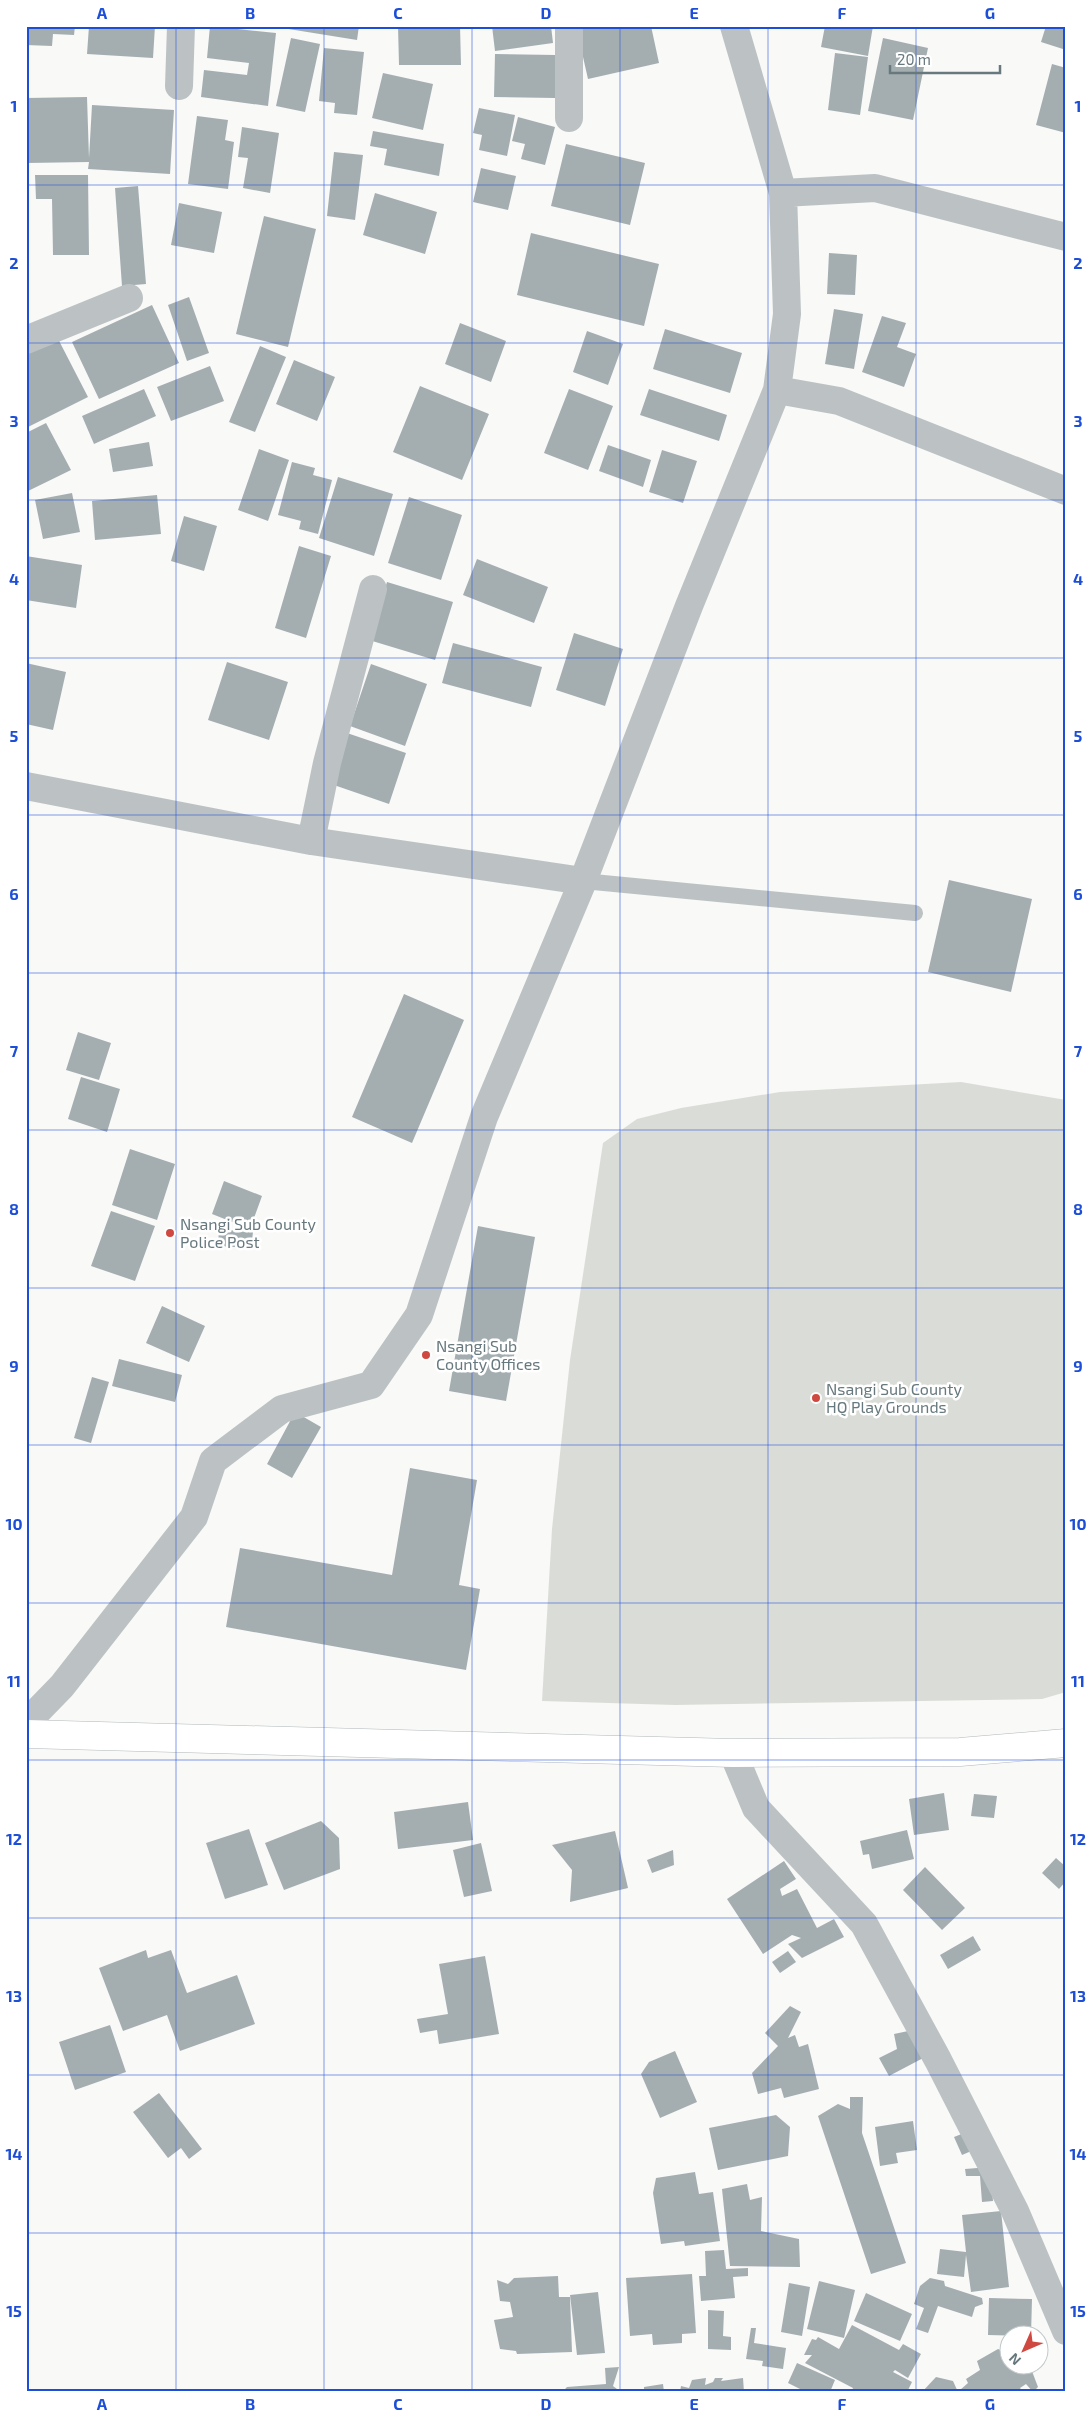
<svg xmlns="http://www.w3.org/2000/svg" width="1092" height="2418" viewBox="0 0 1092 2418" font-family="'Exo 2',sans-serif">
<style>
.green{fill:#daddd7}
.building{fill:#a4aeb1}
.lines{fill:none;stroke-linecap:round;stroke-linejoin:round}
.secondary-casing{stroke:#b1b8bb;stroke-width:29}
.lane{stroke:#bcc2c4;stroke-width:16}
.street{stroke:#bcc2c4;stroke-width:28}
.secondary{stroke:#fff;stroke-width:28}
.grid{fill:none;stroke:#1d4ed8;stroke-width:1;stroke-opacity:0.55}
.poi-dot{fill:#cf4941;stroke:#fff;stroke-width:2}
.labels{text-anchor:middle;stroke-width:5;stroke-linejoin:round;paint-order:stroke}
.poi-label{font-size:16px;fill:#67797e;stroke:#fff;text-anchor:start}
.neatline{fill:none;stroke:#1d4ed8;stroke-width:2}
.grid-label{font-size:16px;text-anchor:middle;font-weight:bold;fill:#1d4ed8}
</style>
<rect width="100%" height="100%" fill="#f9f9f7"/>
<path class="green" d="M961 1082 1066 1100V1692L1042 1699 675 1705 542 1701 552 1529 570 1360 603 1143 637 1119 681 1108 780 1092Z"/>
<path class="building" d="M26 26H75L74 35 53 34 52 46 26 45Z
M89 26H155L153 58 87 54Z
M210 26 276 33 268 106 201 97 204 70 247 75 249 63 207 58Z
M270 26H359L357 40Z
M398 26H460L461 65H399Z
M492 26H551L553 43 495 51Z
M576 26H651L659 63 588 79Z
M825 26H873L868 56 821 47Z
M1046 26 1066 27V50L1041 42Z
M291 38 320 44 305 112 276 106Z
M883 38 928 48 913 120 868 111Z
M324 48 364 52 357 115 334 113 335 103 319 101Z
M835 53 868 57 860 115 828 110Z
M495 54 556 55 555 98 494 97Z
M1052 64 1066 68V133L1036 125Z
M383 73 433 84 423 130 372 118Z
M87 97 89 158 92 105 174 110 170 174 88 169 89 162 27 163 26 98Z
M479 108 515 115 507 156 479 150 482 135 473 133Z
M197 116 228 120 225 140 234 142 228 189 188 184Z
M518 117 555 127 545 165 521 159 525 144 512 141Z
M242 127 279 133 270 193 243 188 248 158 238 157Z
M373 131 444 144 439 176 384 165 387 149 370 146Z
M566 144 645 163 630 225 551 206Z
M334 152 363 155 355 220 327 216Z
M481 168 516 176 508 210 473 202Z
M35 175H88L89 255H53L52 199H36Z
M138 186 146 284 122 286 115 188Z
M375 193 437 212 425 254 363 235Z
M179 203 222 212 214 253 171 245Z
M264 216 316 229 288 347 236 334Z
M531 233 659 264 644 326 517 295Z
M829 253 857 255 855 295 827 294Z
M189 297 209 353 187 361 168 305Z
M152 305 179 363 99 399 72 342Z
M834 309 863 314 854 369 825 364Z
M882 316 906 323 897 347 916 354 904 387 862 372Z
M460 323 506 341 491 382 445 364Z
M665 329 742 353 730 393 653 369Z
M587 331 623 344 608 385 573 372Z
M55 333 88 397 26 428V348Z
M260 346 286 357 255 432 229 422Z
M294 360 335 377 317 421 276 404Z
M210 366 224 401 171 421 157 387Z
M420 386 489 414 462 480 393 452Z
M144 389 156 416 94 444 82 416Z
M569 389 613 406 588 470 544 453Z
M649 389 727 415 719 441 640 415Z
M46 423 71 470 26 492V433Z
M149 442 153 466 113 472 109 449Z
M608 445 651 460 643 487 599 471Z
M259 449 289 460 268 521 238 510Z
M662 450 697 461 683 503 649 492Z
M292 462 315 468 313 475 332 480 318 534 299 529 301 521 278 515Z
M338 477 393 494 374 556 319 538Z
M72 493 80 532 43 539 35 500Z
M157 495 161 534 95 540 92 501Z
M409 497 462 515 441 580 388 563Z
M184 516 217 526 204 571 171 561Z
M299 546 331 556 306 638 275 628Z
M26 556 82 565 76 608 26 600Z
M477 559 548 587 534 623 463 595Z
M387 582 453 602 435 660 369 640Z
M574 633 623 649 605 706 556 690Z
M453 643 542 667 531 707 442 683Z
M227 662 288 682 269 740 208 720Z
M26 663 66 672 53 730 26 724Z
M371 664 427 684 405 746 350 726Z
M347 733 406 753 389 804 331 784Z
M949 880 1032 899 1011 992 928 972Z
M404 994 464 1020 412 1143 352 1117Z
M78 1032 111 1043 99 1080 66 1070Z
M81 1077 120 1089 107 1132 68 1119Z
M130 1149 175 1164 157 1220 112 1205Z
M224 1181 262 1196 250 1229 212 1214Z
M111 1211 155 1226 135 1281 91 1266Z
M478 1226 535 1237 506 1401 449 1391Z
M219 1229 253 1232 251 1248 218 1246Z
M162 1306 205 1326 189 1362 146 1343Z
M119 1359 182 1375 175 1402 112 1386Z
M92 1377 109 1382 91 1443 74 1438Z
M295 1412 321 1427 292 1478 267 1464Z
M410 1468 477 1480 459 1585 480 1589 466 1670 226 1627 240 1548 392 1575Z
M944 1793 949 1830 914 1835 909 1799Z
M974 1794 997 1796 994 1818 971 1816Z
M468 1802 473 1840 398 1849 394 1812Z
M321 1821 339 1838 340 1869 284 1890 265 1843Z
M249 1829 268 1885 225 1899 206 1843Z
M907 1830 914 1859 872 1869 869 1854 863 1855 860 1841Z
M615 1831 628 1888 570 1902 572 1870 552 1845Z
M481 1843 492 1891 464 1897 453 1850Z
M673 1850 674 1865 652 1873 647 1860Z
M1056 1858 1066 1867V1881L1059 1889 1042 1873Z
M784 1861 796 1879 780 1889 782 1896 797 1889 817 1928 834 1919 844 1937 802 1958 788 1944 801 1938 792 1935 763 1954 727 1899Z
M925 1867 965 1908 942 1930 903 1890Z
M973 1936 981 1950 948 1969 940 1955Z
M146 1950 148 1958 171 1950 187 1993 237 1975 255 2024 180 2051 167 2015 123 2031 99 1968Z
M788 1951 796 1962 780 1973 772 1962Z
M485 1956 499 2034 439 2044 437 2030 420 2033 417 2019 448 2014 439 1964Z
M790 2006 801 2012 788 2038 795 2035 799 2047 808 2044 819 2089 784 2098 781 2088 758 2094 752 2073 778 2046 765 2033Z
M110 2025 126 2072 75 2090 59 2042Z
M913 2030 927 2056 889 2076 879 2058 897 2049 894 2034Z
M675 2051 697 2102 660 2118 641 2074 649 2062Z
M159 2093 202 2149 189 2159 181 2148 168 2158 133 2112Z
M850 2097H863L862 2133 906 2263 871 2274 818 2116 838 2104 850 2109Z
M776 2115 790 2127 788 2156 718 2170 709 2128Z
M913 2121 917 2150 896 2153 898 2163 880 2166 875 2127Z
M969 2131 976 2149 962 2155 954 2137Z
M990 2167 993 2201 982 2202 980 2176H966L965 2169Z
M695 2172 699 2194 713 2192 720 2241 685 2246 684 2241 661 2244 653 2193 656 2178Z
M747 2184 750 2200 762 2197 761 2231 799 2239 800 2267 730 2266 722 2189Z
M1001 2211 1009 2287 971 2292 966 2255 964 2277 937 2274 940 2249 966 2252 962 2215Z
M724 2250 726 2269 748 2268V2276L733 2277 735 2298 701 2301 699 2276H706L705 2251Z
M692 2274 696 2333 682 2334V2343L653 2345 652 2334 630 2336 626 2278Z
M558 2276 559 2297H570L572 2352 517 2354 516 2351 500 2349 494 2320 513 2317 510 2302 500 2301 497 2280 508 2284 514 2278Z
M930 2278 944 2281 945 2286 982 2298 983 2304 975 2307 972 2317 938 2306 928 2333 916 2329 924 2308 914 2304 920 2286Z
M819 2281 855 2290 844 2338 807 2329Z
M789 2283 810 2287 802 2336 781 2332Z
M598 2292 605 2353 577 2355 570 2295Z
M866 2293 912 2314 900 2341 854 2321Z
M989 2298 1032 2299 1031 2336 988 2335Z
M708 2310 724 2311 723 2336 731 2337V2350L708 2349Z
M852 2325 899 2350 903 2344 921 2354 908 2378 895 2370 893 2372 912 2382 907 2392H851L853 2388 805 2363 812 2355H804L812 2339 816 2340 818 2337 839 2349Z
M751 2328H756L754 2343 786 2348 783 2369 762 2366 763 2361 746 2359Z
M998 2349 1010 2354V2366H1018L1022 2371 1030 2366 1038 2387 1033 2392 1026 2384 1020 2388 1023 2392H961L960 2390 968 2383 966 2379 980 2370 977 2361Z
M797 2363 835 2380 830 2392H806L788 2383Z
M619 2367 613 2386 621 2392H562L567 2387 606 2384 605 2368Z
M936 2377 953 2381 958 2392H922Z
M706 2378 705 2385 713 2382 715 2378H723L721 2381 743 2378 744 2392H680L681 2386 689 2388 692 2380Z
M663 2384 664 2392H644V2387Z"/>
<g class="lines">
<defs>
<path id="secondary" d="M26 1734 733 1753 960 1752 1066 1743"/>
</defs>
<use href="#secondary" class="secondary-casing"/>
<path class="lane" d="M583 881 915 913"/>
<path class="street" d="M569 26V118
M734 26 783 193 787 314 777 390 839 401 1066 491
M179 86 181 26
M783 193 875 188 1066 237
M26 340 129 298
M26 786 311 841 583 881
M311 841 327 763 373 589
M26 1723 62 1686 194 1517 213 1461 282 1409 371 1385 419 1315 484 1117 583 881 689 606 777 390
M733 1753 756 1808 864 1924 938 2060 1015 2211 1066 2331"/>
<use href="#secondary" class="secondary"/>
</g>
<path class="grid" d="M176 26V2392M324 26V2392M472 26V2392M620 26V2392M768 26V2392M916 26V2392M26 185H1066M26 343H1066M26 500H1066M26 658H1066M26 815H1066M26 973H1066M26 1130H1066M26 1288H1066M26 1445H1066M26 1603H1066M26 1760H1066M26 1918H1066M26 2075H1066M26 2233H1066"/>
<g class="poi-dot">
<circle cx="170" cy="1233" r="5"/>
<circle cx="426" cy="1355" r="5"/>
<circle cx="816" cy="1398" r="5"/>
</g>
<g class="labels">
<g class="poi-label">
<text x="180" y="1230">Nsangi Sub County<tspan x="180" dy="18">Police Post</tspan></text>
<text x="436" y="1352">Nsangi Sub<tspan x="436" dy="18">County Offices</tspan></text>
<text x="826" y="1395">Nsangi Sub County<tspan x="826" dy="18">HQ Play Grounds</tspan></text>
</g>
</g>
<rect width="1092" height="2418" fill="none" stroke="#ffffff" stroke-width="55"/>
<g transform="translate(1024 2350) rotate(225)"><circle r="24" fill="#ffffff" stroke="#c2c9cb"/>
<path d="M0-4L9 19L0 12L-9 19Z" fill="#cf4941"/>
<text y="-8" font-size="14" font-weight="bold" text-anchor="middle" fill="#67797e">N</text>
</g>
<path d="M890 65v8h110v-8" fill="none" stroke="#67797e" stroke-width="2.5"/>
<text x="897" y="65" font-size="15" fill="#67797e" stroke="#ffffff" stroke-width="4" paint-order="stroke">20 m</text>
<rect x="28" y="28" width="1036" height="2362" class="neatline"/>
<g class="grid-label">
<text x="102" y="19">A</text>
<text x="250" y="19">B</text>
<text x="398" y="19">C</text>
<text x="546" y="19">D</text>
<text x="694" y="19">E</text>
<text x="842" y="19">F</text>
<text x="990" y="19">G</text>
<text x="14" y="112">1</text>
<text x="1078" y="112">1</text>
<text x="14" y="269">2</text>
<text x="1078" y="269">2</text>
<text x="14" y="427">3</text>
<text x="1078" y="427">3</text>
<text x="14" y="585">4</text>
<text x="1078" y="585">4</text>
<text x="14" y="742">5</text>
<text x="1078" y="742">5</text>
<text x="14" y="900">6</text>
<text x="1078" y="900">6</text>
<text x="14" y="1057">7</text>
<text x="1078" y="1057">7</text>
<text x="14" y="1215">8</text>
<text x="1078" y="1215">8</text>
<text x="14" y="1372">9</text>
<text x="1078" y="1372">9</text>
<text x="14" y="1530">10</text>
<text x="1078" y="1530">10</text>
<text x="14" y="1687">11</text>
<text x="1078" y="1687">11</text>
<text x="14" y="1845">12</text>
<text x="1078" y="1845">12</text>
<text x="14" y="2002">13</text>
<text x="1078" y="2002">13</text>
<text x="14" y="2160">14</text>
<text x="1078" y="2160">14</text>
<text x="14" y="2317">15</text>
<text x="1078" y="2317">15</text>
<text x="102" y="2410">A</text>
<text x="250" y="2410">B</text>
<text x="398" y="2410">C</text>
<text x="546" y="2410">D</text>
<text x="694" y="2410">E</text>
<text x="842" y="2410">F</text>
<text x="990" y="2410">G</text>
</g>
</svg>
